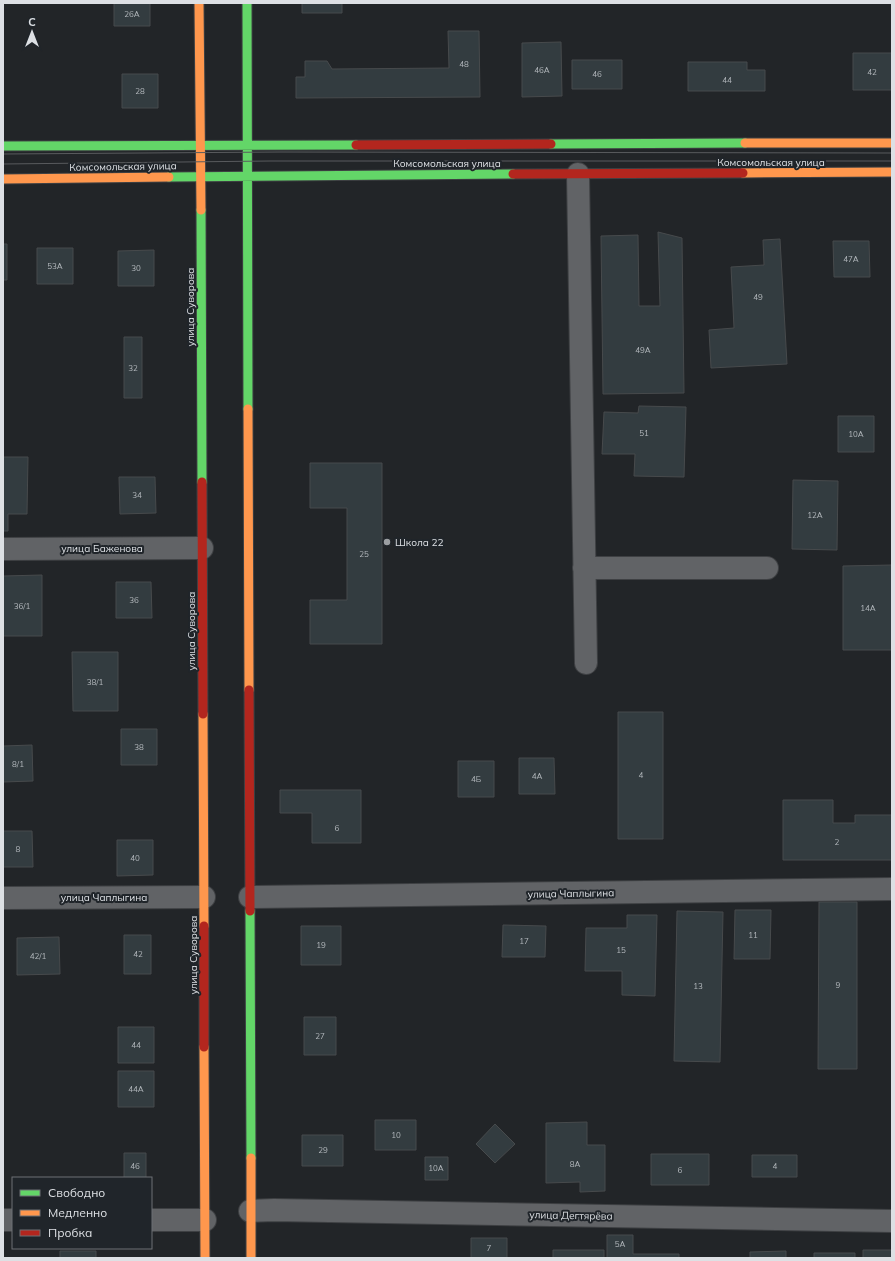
<svg xmlns="http://www.w3.org/2000/svg" width="895" height="1261" viewBox="0 0 895 1261" font-family="Mulish,sans-serif">
<style>
.building{fill:#333c40;stroke:#474a4c}
.lines{fill:none;stroke-linecap:round;stroke-linejoin:round}
.street-casing{stroke:#3e4043;stroke-width:24}
.fast-casing{stroke:#3e4043;stroke-width:11}
.slow-casing{stroke:#3e4043;stroke-width:11}
.jam-casing{stroke:#3e4043;stroke-width:11}
.street{stroke:#616366;stroke-width:22}
.fast{stroke:#63d668;stroke-width:9}
.slow{stroke:#ff974d;stroke-width:9}
.jam{stroke:#b3261e;stroke-width:9}
.tram{stroke:#595b5e;stroke-width:1}
.poi-dot{fill:#9c9fa2;stroke:#20252a;stroke-width:1.5}
.labels{text-anchor:middle;stroke-width:4;stroke-linejoin:round;paint-order:stroke}
.number-label{font-size:8px;fill:#b2b7bb}
.street-label{font-size:10px;fill:#dde0e4;stroke:#20252a}
.poi-label{font-size:10px;fill:#dde0e4;stroke:#20252a;text-anchor:start}
</style>
<rect width="100%" height="100%" fill="#222528"/>
<path class="building" d="M114 3H150V26H114Z
M302 3H342V13H302Z
M448 31H479L480 97 296 98V77H305V61H327L332 69 449 68Z
M561 42 562 96 522 97V43Z
M853 53H892V90H853Z
M572 60H622V89H572Z
M688 62H747V70H765V91H688Z
M122 74H158V108H122Z
M658 232 682 238 684 393 603 394 601 236 638 235 639 306H660Z
M780 239 787 364 711 368 709 330 734 328 731 267 764 265 763 240Z
M833 241H869L870 277H834Z
M3 244H7V280H3Z
M37 248H73V284H37Z
M154 250V286H118V251Z
M124 337H142V398H124Z
M639 406 686 407 684 477 634 476 635 454H602L604 412 638 413Z
M838 416H874V452H838Z
M3 457H28L27 514H8V531H3Z
M310 463H382V644H310V600H347V508H310Z
M119 477H155L156 513 120 514Z
M793 480 838 481 837 550 792 549Z
M892 565V650H843V566Z
M42 575V636H3V576Z
M116 582H151L152 618H116Z
M72 652H118V711H73Z
M618 712H663V839H618Z
M121 729H157V765H121Z
M32 745 33 781 3 782V746Z
M519 758H554L555 794H519Z
M458 761H494V797H458Z
M280 790H361V843H312V813H280Z
M783 800H833V823H855V815H892V860H783Z
M3 831H32L33 867H3Z
M117 840H153V875L117 876Z
M819 902H857V1069H818Z
M735 910H771L770 959H734Z
M677 911 723 912 720 1062 674 1061Z
M627 915H657L655 996 622 995V971H585L586 928H627Z
M503 925 546 926 545 957H502Z
M301 926H341V965H301Z
M124 935H151V974H124Z
M59 937 60 974 17 975V938Z
M304 1017H336V1055H304Z
M118 1027H154V1063H118Z
M118 1071H154V1107H118Z
M375 1120H416V1150H375Z
M587 1122V1145H605V1191L580 1192V1182L546 1183V1123Z
M495 1124 515 1144 495 1163 476 1144Z
M302 1135H343V1166H302Z
M124 1153H146V1178H124Z
M651 1154H709V1185H651Z
M752 1155H797V1177H752Z
M425 1157H448V1180H425Z
M607 1235H633V1254H679V1258H607Z
M471 1238H507V1258H471Z
M553 1250H604V1258H553Z
M863 1250H892V1258H863Z
M60 1251H96V1258H60Z
M786 1251V1258H750V1252Z
M814 1253H855V1258H814Z"/>
<g class="lines">
<defs>
<path id="street" d="M578 174 586 663
M3 549 202 548
M584 568H767
M250 897 892 889
M3 898 204 897
M250 1211 274 1210 892 1221
M3 1220H13
M151 1220H205"/>
<path id="fast" d="M247 3 248 409
M551 144 745 143
M3 146 356 145
M169 177 513 174
M201 210 202 482
M250 911 251 1158"/>
<path id="slow" d="M199 3 201 210
M745 143H892
M743 173 892 172
M3 179 169 177
M248 409 249 690
M203 714 204 926
M204 1047 205 1258
M251 1158V1258"/>
<path id="jam" d="M356 145 551 144
M513 174 743 173
M202 482 203 714
M249 690 250 911
M204 926V1047"/>
</defs>
<use href="#street" class="street-casing"/>
<use href="#fast" class="fast-casing"/>
<use href="#slow" class="slow-casing"/>
<use href="#jam" class="jam-casing"/>
<use href="#street" class="street"/>
<use href="#fast" class="fast"/>
<use href="#slow" class="slow"/>
<use href="#jam" class="jam"/>
<path class="tram" d="M3 154 281 152 892 153
M3 164 270 161H892"/>
</g>
<circle class="poi-dot" cx="387" cy="542" r="4"/>
<g class="labels">
<g class="number-label">
<text x="132" y="17">26А</text>
<text x="464" y="67">48</text>
<text x="542" y="73">46А</text>
<text x="872" y="75">42</text>
<text x="597" y="77">46</text>
<text x="727" y="83">44</text>
<text x="140" y="94">28</text>
<text x="851" y="262">47А</text>
<text x="55" y="269">53А</text>
<text x="136" y="271">30</text>
<text x="758" y="300">49</text>
<text x="643" y="353">49А</text>
<text x="133" y="371">32</text>
<text x="644" y="436">51</text>
<text x="856" y="437">10А</text>
<text x="137" y="498">34</text>
<text x="815" y="518">12А</text>
<text x="364" y="557">25</text>
<text x="134" y="603">36</text>
<text x="22" y="609">36/1</text>
<text x="868" y="611">14А</text>
<text x="95" y="685">38/1</text>
<text x="139" y="750">38</text>
<text x="18" y="767">8/1</text>
<text x="641" y="778">4</text>
<text x="537" y="779">4А</text>
<text x="476" y="782">4Б</text>
<text x="337" y="831">6</text>
<text x="837" y="845">2</text>
<text x="18" y="852">8</text>
<text x="135" y="861">40</text>
<text x="753" y="938">11</text>
<text x="524" y="944">17</text>
<text x="321" y="948">19</text>
<text x="621" y="953">15</text>
<text x="138" y="957">42</text>
<text x="38" y="959">42/1</text>
<text x="838" y="988">9</text>
<text x="698" y="989">13</text>
<text x="320" y="1039">27</text>
<text x="136" y="1048">44</text>
<text x="136" y="1092">44А</text>
<text x="396" y="1138">10</text>
<text x="323" y="1153">29</text>
<text x="575" y="1167">8А</text>
<text x="135" y="1169">46</text>
<text x="775" y="1169">4</text>
<text x="436" y="1171">10А</text>
<text x="680" y="1173">6</text>
<text x="620" y="1247">5А</text>
<text x="489" y="1251">7</text>
</g>
<g class="street-label">
<text x="771" y="166">Комсомольская улица</text>
<text x="447" y="167">Комсомольская улица</text>
<text transform="translate(123 166) rotate(-1)" y="4">Комсомольская улица</text>
<text transform="translate(190 307) rotate(-90)" y="4">улица Суворова</text>
<text x="102" y="552">улица Баженова</text>
<text transform="translate(191 631) rotate(-90)" y="4">улица Суворова</text>
<text transform="translate(571 893) rotate(-1)" y="4">улица Чаплыгина</text>
<text x="104" y="901">улица Чаплыгина</text>
<text transform="translate(193 955) rotate(-90)" y="4">улица Суворова</text>
<text transform="translate(571 1215) rotate(1)" y="4">улица Дегтярёва</text>
</g>
<g class="poi-label">
<text x="395" y="546">Школа 22</text>
</g>
</g>
<rect width="895" height="1261" fill="none" stroke="#dde0e4" stroke-width="8"/>
<rect x="12" y="1177" width="140" height="72" fill="#20252a" stroke="#6c7074"/>
<rect x="20" y="1190" width="20" height="6" fill="#63d668" stroke="#6c7074"/>
<text x="48" y="1197" font-size="12" fill="#dde0e4">Свободно</text>
<rect x="20" y="1210" width="20" height="6" fill="#ff974d" stroke="#6c7074"/>
<text x="48" y="1217" font-size="12" fill="#dde0e4">Медленно</text>
<rect x="20" y="1230" width="20" height="6" fill="#b3261e" stroke="#6c7074"/>
<text x="48" y="1237" font-size="12" fill="#dde0e4">Пробка</text>
<g transform="translate(32 32)" stroke="#20252a" stroke-width="3" paint-order="stroke">
<path d="M0-3L7 15L0 10L-7 15Z" fill="#dde0e4"/>
<text y="-6" font-size="11" font-weight="bold" text-anchor="middle" fill="#dde0e4">С</text>
</g>
</svg>
